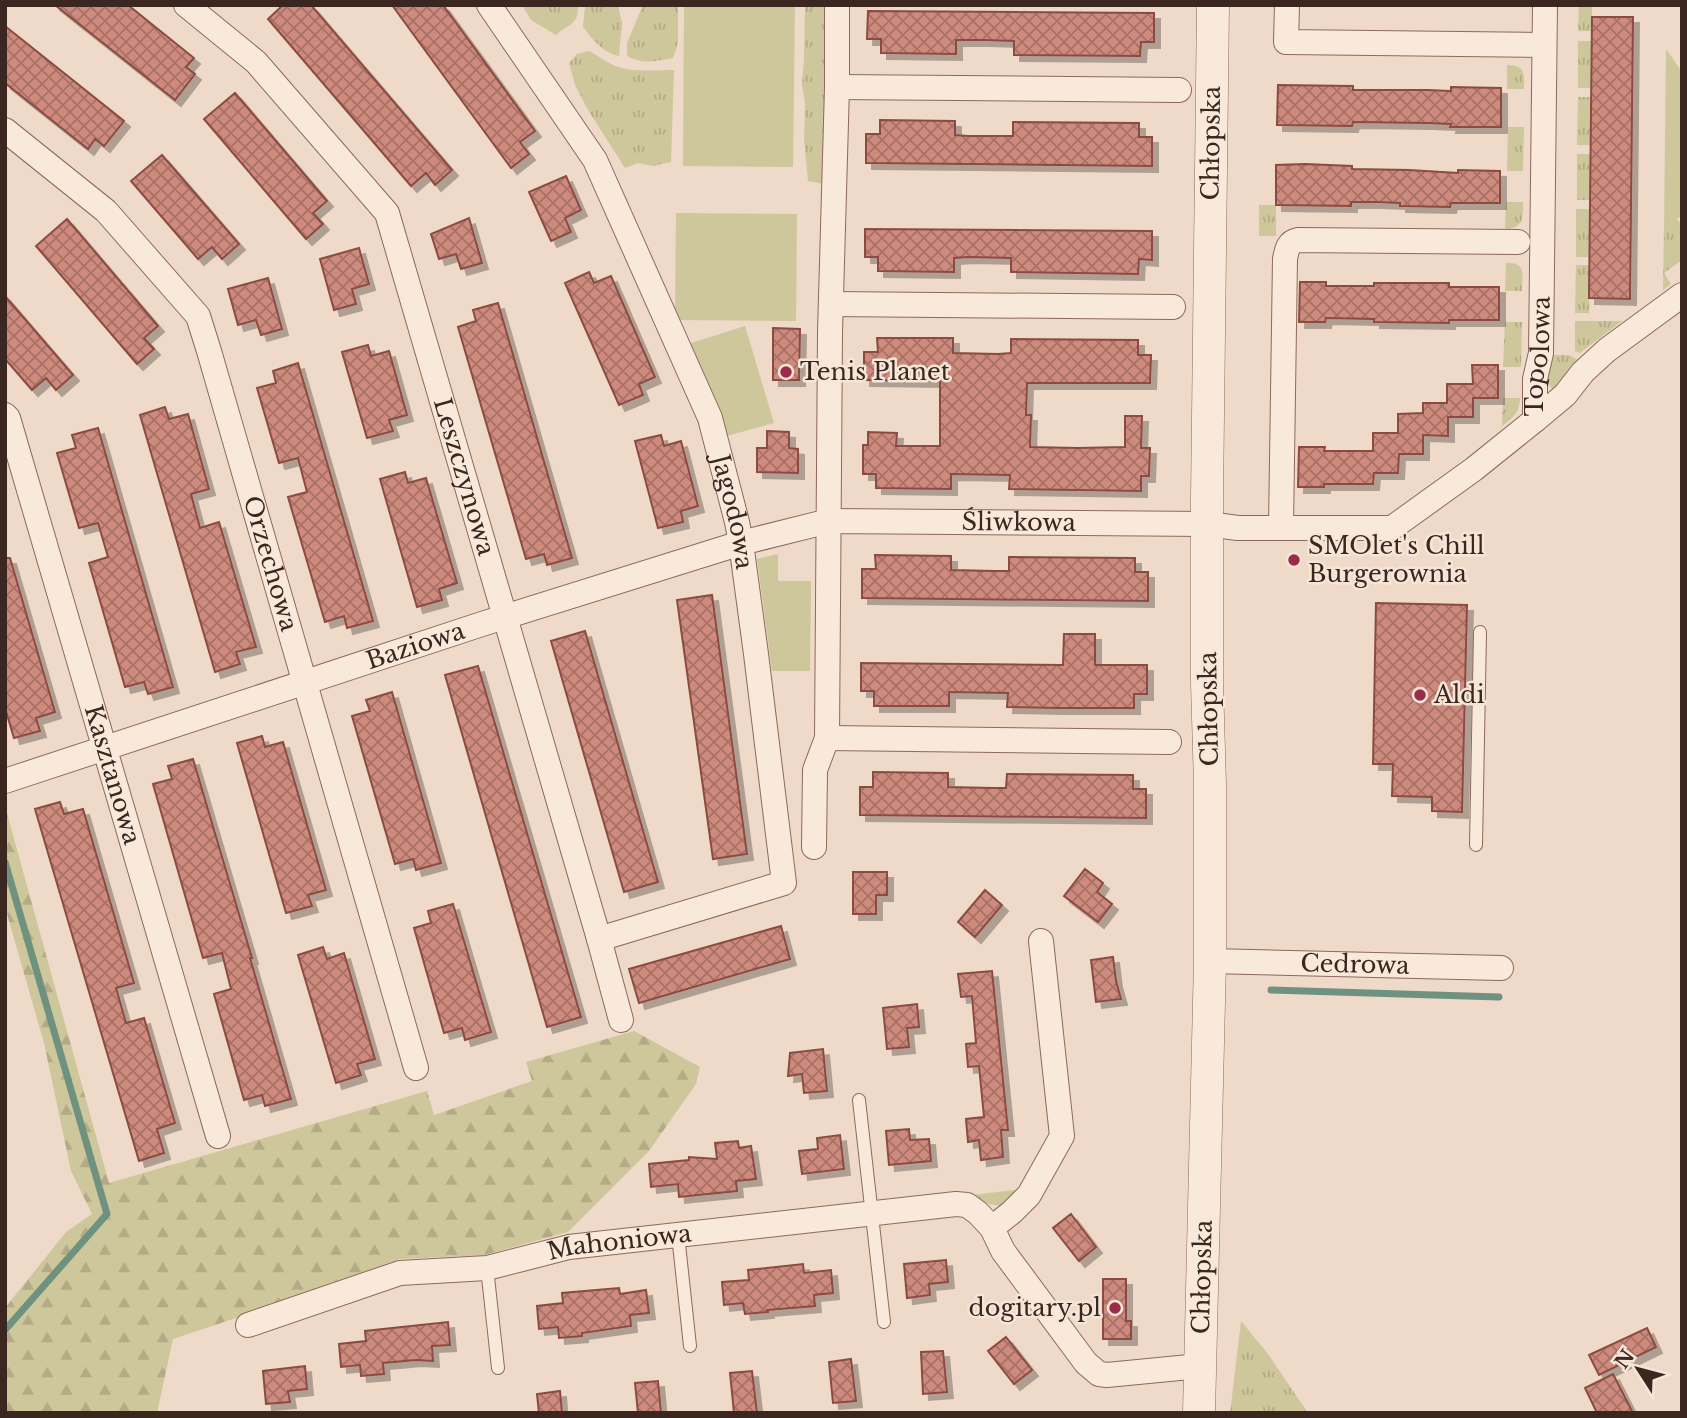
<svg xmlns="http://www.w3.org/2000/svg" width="1687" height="1418" viewBox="0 0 1687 1418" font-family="'Libre Baskerville',serif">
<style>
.grass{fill:url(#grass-tufts)}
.forest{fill:url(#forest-firs)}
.park{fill:#cec79b}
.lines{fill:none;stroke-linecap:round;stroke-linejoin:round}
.stream{stroke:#6f9280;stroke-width:7}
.building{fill:url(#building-cross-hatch);stroke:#8b4c42;stroke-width:2;filter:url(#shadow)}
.service-casing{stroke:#8c695c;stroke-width:14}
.minor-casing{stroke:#8c695c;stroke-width:26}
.tertiary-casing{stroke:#8c695c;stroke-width:33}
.service{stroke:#f9e9db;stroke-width:12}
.minor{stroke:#f9e9db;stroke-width:24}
.tertiary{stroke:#f9e9db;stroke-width:32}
.poi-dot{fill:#9b2c49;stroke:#f6e6d8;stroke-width:2.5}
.labels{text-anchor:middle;stroke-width:5;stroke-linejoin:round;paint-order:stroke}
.street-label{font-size:24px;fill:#3c2620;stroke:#f6e6d8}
.poi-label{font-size:24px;fill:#3c2620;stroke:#f6e6d8;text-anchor:start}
</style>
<defs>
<pattern id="grass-tufts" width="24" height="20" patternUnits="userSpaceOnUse" patternTransform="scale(1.75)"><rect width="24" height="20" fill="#cec79b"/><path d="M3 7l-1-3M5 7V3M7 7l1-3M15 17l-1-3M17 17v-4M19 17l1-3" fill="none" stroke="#b2ab85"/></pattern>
<pattern id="forest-firs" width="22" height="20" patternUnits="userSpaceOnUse" patternTransform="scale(1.75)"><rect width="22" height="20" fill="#cec79b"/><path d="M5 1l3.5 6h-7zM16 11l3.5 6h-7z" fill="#b2ab85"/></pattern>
<pattern id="building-cross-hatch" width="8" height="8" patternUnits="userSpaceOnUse" patternTransform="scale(1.75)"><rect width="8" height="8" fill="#cd8a7d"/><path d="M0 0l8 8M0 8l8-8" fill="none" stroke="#a87166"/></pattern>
<filter id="shadow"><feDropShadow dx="6" dy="6" stdDeviation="0" flood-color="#0004"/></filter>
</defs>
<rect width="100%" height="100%" fill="#efd9c8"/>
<path class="grass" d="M522 5H578C579 25 568 24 556 35L531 20Z
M585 5H618L622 23 619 56C603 53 593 40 583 27Z
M643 5H678V43L673 58C657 61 642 65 627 56V43Z
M805 5H826L824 184 808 181 804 140 805 103 802 85 804 58Z
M1579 5H1592V31H1578Z
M1578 41H1592L1591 88H1578Z
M589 51C597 55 605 61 613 65 631 73 654 70 674 70L671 162 653 166 638 163 625 168 588 110 575 85 569 63 577 54Z
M1507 65C1526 66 1524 72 1524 89H1507Z
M1578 97H1591V145H1577Z
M1508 127H1524L1523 171H1507Z
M1577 154H1591L1590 200H1577Z
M1506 202H1523C1523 218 1524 228 1505 229Z
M1259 205H1276V236H1259Z
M1576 209H1590V257H1576Z
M1677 219 1682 226V265L1679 262 1664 273 1671 284 1663 290 1664 229Z
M1506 263C1527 262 1522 275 1522 291H1505Z
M1576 265H1590L1589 313H1575Z
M1575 321H1622L1580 353 1575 351Z
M1505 322H1522L1521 367H1503Z
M1552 355H1569L1580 361 1555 390 1552 389 1547 381Z
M1503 398H1520C1520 412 1513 418 1502 426Z
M1023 1189 1002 1206 989 1204 972 1195Z
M1241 1321 1268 1354 1308 1413H1230Z"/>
<path class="forest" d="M5 806 109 1183 427 1091 434 1115 532 1081 526 1062 634 1031 700 1067 696 1084 649 1151 568 1232 484 1255 400 1259 239 1317 173 1339 157 1413H5V1308L66 1232 92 1214 71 1171 44 1043 5 907Z"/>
<path class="park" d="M684 5H795L793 167 683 166Z
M1666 49 1682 72V215L1664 229Z
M676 213 797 214 796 321 677 320 675 315Z
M745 326 774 423 727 436 688 344Z
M778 554V581H811L810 671H772L757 559Z"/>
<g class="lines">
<path class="stream" d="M5 862 107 1214 5 1330
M1271 990 1499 997"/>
</g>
<path class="building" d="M55 5H128L194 58 186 67 195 74 175 100Z
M283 5H311L452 170 435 185 426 173 411 186 268 19Z
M392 5H443L535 131 520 142 529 154 511 168Z
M868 11 1154 13V42H1141L1140 56 1014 55V41L984 40H956V54L881 53V39H867Z
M1592 17H1633L1630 299 1589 298Z
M5 26 124 121 104 146 95 139 88 149 5 83Z
M1278 85 1353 86V90H1427L1451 91V87L1501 88V127H1450L1451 124 1426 123 1353 122 1352 126 1277 125Z
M235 93 327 201 313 213 323 224 306 239 204 119Z
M880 120 955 121V135L968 136H1013V122L1139 123V137H1152V166L866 163V134H880Z
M162 155 239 244 222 259 212 247 198 259 131 181Z
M1305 164 1352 166V169L1409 170 1458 173V170L1500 171V203H1451L1450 207 1400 206V203L1376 202H1351V206L1276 205V165Z
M566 176 581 210 565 218 571 232 551 241 529 192Z
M469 218 482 263 461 269 456 254 439 259 431 234Z
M67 219 158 326 144 338 154 349 137 364 36 246Z
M865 229 1152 231V260L1139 259 1138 274 1011 272V258L968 257 954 258V272L878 271V257H865Z
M359 248 369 284 352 289 356 304 334 310 320 259Z
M589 272 594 283 611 276 655 377 639 384 643 395 619 405 565 283Z
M268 278 282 329 261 335 256 320 238 325 228 289Z
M1300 282H1326V286H1374V283H1449V287H1499V320H1449V323L1374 322V319L1326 318 1325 322H1299Z
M5 296 73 375 56 390 46 378 32 390 5 359Z
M498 303 572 558 547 565 544 554 526 559 458 327 476 321 473 310Z
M773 328 800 329 799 380H773Z
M877 338H953V353L998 354 1011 353V339L1138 340V355H1151L1150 383H1027L1026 415H1031L1030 447 1078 448 1125 447V416H1142L1141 448H1150L1149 476H1141V491L1009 489 1010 475 951 474V489L876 488V474H863V445H868V432L897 433 896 446H940V381L864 380V352H878Z
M368 345 371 356 389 351 407 415 389 420 393 431 367 438 342 352Z
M298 363 373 621 347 628 344 616 325 622 288 497 307 492 298 458 279 463 257 388 276 383 273 371Z
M1472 365H1498V398H1473V417H1448V436L1423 435V454H1399L1398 473H1374L1373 484H1324V487H1298L1299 447H1325L1324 451H1373V433H1398V414L1423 413V403H1447V384H1473Z
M165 407 169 419 188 414 209 489 191 494 200 528 219 522 256 647 236 652 240 664 215 672 140 415Z
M98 428 173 687 148 694 144 682 125 687 89 563 108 557 98 523 79 528 57 453 76 448 72 435Z
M767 431 789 432V448L798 449V473L757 472V448H767Z
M661 435 664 446 681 441 698 506 681 511 683 522 658 528 635 441Z
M405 472 408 483 426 478 457 583 439 589 442 600 417 607 380 479Z
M875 555 951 556V570L995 571H1009V557L1135 558V572H1148V601L862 598V569H876Z
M5 558H10L55 712 36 718 40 731 14 738 5 708Z
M712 595 747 854 713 859 677 600Z
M1376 603 1467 605 1462 812 1432 811V797L1392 796 1393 764H1373Z
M585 631 658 882 624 892 551 641Z
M1064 634H1095V665H1147V694H1134V708H1058L1007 707 1008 693 949 692V706H874V691H861V663L1063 665Z
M478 666 581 1017 547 1027 445 675Z
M392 692 441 863 416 870 413 859 395 864 352 716 370 711 366 700Z
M262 736 265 747 283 742 326 890 308 895 312 906 286 913 237 743Z
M193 759 252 958H250L291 1099 265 1106 262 1095 244 1100 214 994 231 989 222 953 203 958 153 784 172 779 168 766Z
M873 772 948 773V787L993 788H1006L1007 774 1133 775V789H1146V818L860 815V787H873Z
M60 802 64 814 83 809 134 983 116 988 126 1023 144 1018 175 1123 157 1129 164 1153 139 1161 35 809Z
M1085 869 1103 883 1097 892 1112 904 1098 922 1064 896Z
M853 872H887V895H876V914H853Z
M985 890 1002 905 975 937 958 922Z
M453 904 491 1032 465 1040 462 1028 444 1033 414 928 431 923 428 911Z
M781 926 790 959 639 1003 629 969Z
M323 947 327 959 344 953 375 1059 357 1064 361 1075 336 1083 298 955Z
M1113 957 1116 981 1121 999 1096 1002 1091 960Z
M992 971 1008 1130H1001L1003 1157 981 1160 979 1140 968 1142 966 1119 984 1117 979 1066 968 1067 966 1044 976 1043 972 996 961 997 958 974Z
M917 1004 919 1027 907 1028 909 1047 887 1049 883 1008Z
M823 1049 827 1091 804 1093 802 1074 788 1076 790 1053Z
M909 1129 910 1140 929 1139 931 1161 889 1165 886 1131Z
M840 1135 844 1169 802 1174 799 1151 818 1149 817 1138Z
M738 1141 739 1148 751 1146 756 1179 736 1181 737 1191 679 1197 678 1184 651 1187 649 1164 689 1160V1157L717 1159 715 1143Z
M1071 1214 1096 1247 1079 1261 1053 1228Z
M946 1260 948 1282 929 1284 930 1295 907 1298 904 1264Z
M803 1264 804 1273 831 1270 833 1293 814 1295 815 1306 767 1310 768 1312 745 1314 743 1303 724 1305 722 1282 749 1280 748 1270Z
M1103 1279H1126V1321H1131V1339H1103Z
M619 1288 620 1294 646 1290 649 1313 630 1315 631 1326 582 1333V1336L559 1338 558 1327 539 1329 537 1306 563 1303 562 1293Z
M448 1322 450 1345 432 1346 433 1361 416 1360 383 1363 384 1374 361 1376 360 1365 341 1367 339 1344 366 1341 365 1331Z
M1647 1328 1656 1347 1599 1375 1589 1355Z
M1006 1337 1032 1370 1014 1384 988 1351Z
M943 1351 947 1392 923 1394 921 1352Z
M851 1359 856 1401 833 1403 829 1362Z
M305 1366 307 1389 288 1391 290 1402 266 1404 263 1371Z
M752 1371 757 1413H734L730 1373Z
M1613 1374 1633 1413H1597L1585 1388Z
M658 1381 661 1413H638L635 1383Z
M560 1391 562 1413H539L537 1394Z"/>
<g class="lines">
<defs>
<path id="service" d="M1476 845 1480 632
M859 1100 884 1322
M678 1235 690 1346
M487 1268 498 1368"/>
<g id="minor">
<path id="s1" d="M186 5 256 62 387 213 599 939 621 1020"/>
<path id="s2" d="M489 5 595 160 710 418 737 522 741 543 756 654 784 883 599 939"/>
<path d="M1287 5 1286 42 1544 45"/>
<path d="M837 87 1179 90"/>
<path id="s3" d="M5 130 106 211 198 316 209 351 416 1068"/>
<path d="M831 304 1173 307"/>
<path id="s4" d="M5 415 8 418 218 1136"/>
<path d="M1535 420 1565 395 1583 372 1607 350 1682 295"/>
<path d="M1281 527 1285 259C1287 249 1288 242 1298 240L1518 242"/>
<path d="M827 738 1169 742"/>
<path id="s5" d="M5 781 482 624 741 543 829 521 1207 524 1238 528H1392L1474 469 1535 420V379L1541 353 1545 5"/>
<path d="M814 847 815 770 827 738 830 333 837 87V5"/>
<path id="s6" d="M1210 961 1501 968"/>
<path d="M992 1228 1012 1212 1029 1195 1062 1136 1041 941"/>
<path id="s7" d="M248 1325 400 1273 487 1268 569 1247 956 1204 967 1205 978 1213 992 1228 1003 1251 1086 1363 1099 1374 1107 1375 1200 1366"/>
</g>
<g id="tertiary">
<path id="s8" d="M1199 1413 1210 961V784L1207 683V498L1213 5"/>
</g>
</defs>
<use href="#service" class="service-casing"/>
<use href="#minor" class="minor-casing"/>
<use href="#tertiary" class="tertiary-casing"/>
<use href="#service" class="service"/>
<use href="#minor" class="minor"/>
<use href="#tertiary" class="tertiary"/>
</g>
<g class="poi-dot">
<circle cx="786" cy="372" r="7"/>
<circle cx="1294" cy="560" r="7"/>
<circle cx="1420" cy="695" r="7"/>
<circle cx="1115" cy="1308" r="7"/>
</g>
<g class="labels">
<g class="street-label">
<text dy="8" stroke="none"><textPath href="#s8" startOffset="1270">Chłopska</textPath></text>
<text dy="8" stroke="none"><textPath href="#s5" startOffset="1671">Topolowa</textPath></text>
<text dy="8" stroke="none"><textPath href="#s1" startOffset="565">Leszczynowa</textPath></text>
<text dy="8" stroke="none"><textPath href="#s2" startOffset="567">Jagodowa</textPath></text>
<text dy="8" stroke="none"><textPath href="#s5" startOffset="1054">Śliwkowa</textPath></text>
<text dy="8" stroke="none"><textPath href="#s3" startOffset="527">Orzechowa</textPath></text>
<text dy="8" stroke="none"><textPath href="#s5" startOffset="432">Baziowa</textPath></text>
<text transform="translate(1209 709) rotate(-91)" y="8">Chłopska</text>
<text dy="8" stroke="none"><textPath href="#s4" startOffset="376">Kasztanowa</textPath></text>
<text dy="8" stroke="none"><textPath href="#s6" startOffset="145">Cedrowa</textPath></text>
<text dy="8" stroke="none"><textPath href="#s7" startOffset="383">Mahoniowa</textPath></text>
<text dy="8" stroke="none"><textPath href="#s8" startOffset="136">Chłopska</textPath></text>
</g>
<g class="poi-label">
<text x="800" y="380">Tenis Planet</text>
<text x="1308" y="554">SMOlet's Chill<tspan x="1308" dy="28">Burgerownia</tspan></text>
<text x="1434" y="703">Aldi</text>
<text x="1101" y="1316" text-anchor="end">dogitary.pl</text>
</g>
</g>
<rect width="1687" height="1418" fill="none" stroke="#3c2620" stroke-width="14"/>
<g transform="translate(1638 1369) rotate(306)" stroke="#f6e6d8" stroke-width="5" paint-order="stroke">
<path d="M0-5L12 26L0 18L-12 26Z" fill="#3c2620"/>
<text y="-10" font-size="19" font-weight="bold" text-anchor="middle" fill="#3c2620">N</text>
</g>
</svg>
